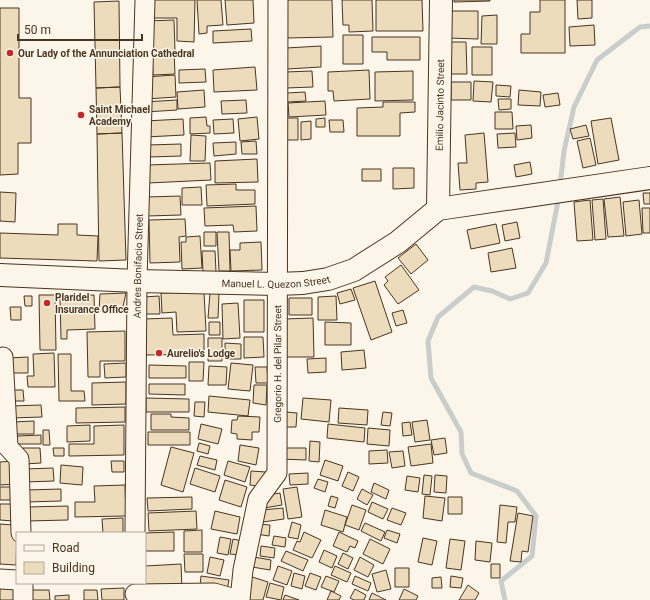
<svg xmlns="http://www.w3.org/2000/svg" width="650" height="600" viewBox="0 0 650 600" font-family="Roboto,sans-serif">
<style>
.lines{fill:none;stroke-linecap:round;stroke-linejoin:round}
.stream{stroke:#c9cecd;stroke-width:5}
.building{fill:#ecdcbc;stroke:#4a3520}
.minor-casing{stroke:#4a3520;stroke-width:21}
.major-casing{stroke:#4a3520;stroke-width:24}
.minor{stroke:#fbf6e9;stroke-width:19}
.major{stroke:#fbf6e9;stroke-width:22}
.poi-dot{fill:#c62828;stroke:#fbf6e9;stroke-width:1.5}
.labels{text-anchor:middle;stroke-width:3;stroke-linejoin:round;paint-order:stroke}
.poi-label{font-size:10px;font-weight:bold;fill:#4a3520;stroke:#fbf6e9;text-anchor:start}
.street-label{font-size:10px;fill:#4a3520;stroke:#fbf6e9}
</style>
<rect width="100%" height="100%" fill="#fbf6e9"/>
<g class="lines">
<path class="stream" d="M560 186 564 151 574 107 597 60 640 27 650 26
M505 600 501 581 532 556 536 516 517 491 471 473 462 454 461 432 431 378 428 341 438 317 474 287 492 291 510 299 528 293 546 263 559 196"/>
</g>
<path class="building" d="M148 0H195L194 42 177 41V18H148Z
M197 0H221L223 25 207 26V33L199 34Z
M225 0H253L254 23 227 25Z
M285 0H332L333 37 286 38Z
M342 0H372L373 31 349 32V25H343Z
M376 0H422L423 31H376Z
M454 0H490V1L454 2Z
M540 0H565V53H521V34H530V12H540Z
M577 0H592V18L578 19Z
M119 1 120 87 96 88 94 2Z
M0 8H19V98H31V143H18V174L0 175Z
M448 11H478V39L448 38Z
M497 15V44H481L482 16Z
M174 20 175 51 148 52 147 21Z
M594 25 595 45 570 46 569 27Z
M251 29 252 41 213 43V31Z
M343 35H363V64H343Z
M372 37H420V60H387V52H372Z
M451 42H466L467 74H451Z
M321 46V67L287 69 286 48Z
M472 47H492V75H472Z
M174 52 175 74 153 75 152 53Z
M255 67 257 90 214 92 213 70Z
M205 69 206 82 179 83V70Z
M369 70 370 99 334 101 333 91H328V72Z
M312 71 313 87 286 88 285 72Z
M413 71V100L375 101V72Z
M175 75 176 97 146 99 145 77Z
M474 81 493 82 491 102 473 101Z
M451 82H471V100H451Z
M496 85 511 86 510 97 496 96Z
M120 87 122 133 97 134 96 88Z
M204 90 205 107 178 109 177 92Z
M519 90 541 92 540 106 518 105Z
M305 92 306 101 287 102V93Z
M558 93 560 105 545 107 543 95Z
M498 99H511V109L499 110Z
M177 100V110L145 112 144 102Z
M246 100 247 113 222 114 221 101Z
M325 101 326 115 289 117 288 103Z
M383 102H415V112L400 113V136H357V108L383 107Z
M495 112H512L513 129H495Z
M206 117 207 126H210V133L190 134V118Z
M257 117 259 139 240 141 238 119Z
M285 118H298V140H285Z
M325 118V127H316V119Z
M611 118 619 160 598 164 591 121Z
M183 119 184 135 146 137 145 121Z
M233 119 234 133 214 134 213 120Z
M329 120H343L344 132H330Z
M311 121V139L301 140V122Z
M531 125 532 138 517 140 516 126Z
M586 125 589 136 573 139 570 129Z
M122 133 126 260 99 261 97 134Z
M484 133 488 182 476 183V189L460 190 458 163H467L465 135Z
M515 133 516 147 498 148 497 134Z
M191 135 206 136 205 161H190Z
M590 138 596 165 583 168 577 141Z
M256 141 257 154H242L241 142Z
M236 142V154L214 156 213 143Z
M181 144V156L149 157 148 145Z
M257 159 258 182 215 183V161Z
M530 162 532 174 516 177 514 165Z
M210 163 211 180 148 183 147 165Z
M393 168H414V188L393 189Z
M362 169H381V181H362Z
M236 184V190H255V204L207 206 206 185Z
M201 187 202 205H182V188Z
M0 192 16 193 15 222 0 221Z
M643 193H650V204H644Z
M180 196 181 215 147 216V197Z
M620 197 624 236 608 237 604 199Z
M603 199 606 239 595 240 592 200Z
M590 200 593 240 577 241 574 202Z
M639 200 642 234 626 236 623 202Z
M256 206 257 231 234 232 233 225 205 226 204 208Z
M642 208H650V233H643Z
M185 219 186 236 179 237 180 262 150 263 149 220Z
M517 222 520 238 505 241 502 225Z
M58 224H77V235L98 236 97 261 0 258V233L58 235Z
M496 224 500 243 471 249 467 230Z
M204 232H216V246H204Z
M217 232H229L230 271H219Z
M200 236 202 268 182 269 181 242H186V237Z
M261 242 262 270 231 271 230 250H240V243Z
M416 244 428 260 411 274 398 258Z
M512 248 516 268 491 272 488 253Z
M202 251H215L216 272H203Z
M401 265 419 290 398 304 384 285 388 281 385 277Z
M375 281 392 332 371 340 353 288Z
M351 289 355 300 340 304 337 293Z
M204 292 206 331 177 332 176 312 162 313 161 293Z
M126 293 122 311H99L100 294Z
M210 293H219L218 318H208Z
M39 295H55L56 350H40Z
M94 295 95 329 67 330V339H61L60 296Z
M24 296H32V306H25Z
M159 296 160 314H145L144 297Z
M336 296 337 320H318V297Z
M289 298H312V315H289Z
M244 300H264V332H244Z
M238 303 240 338 223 339 222 304Z
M10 307H21V320H11Z
M403 310 407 323 396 326 392 313Z
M172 318 173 335 204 334V354L146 355 144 319Z
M313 318 314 357H285L284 319Z
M209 322H220V335H209Z
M325 322 351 323V345H325Z
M125 331V361H100V377H88L87 332Z
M244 337H263L264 357 244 358Z
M208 338H222V361H208Z
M225 343 241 344V359H225Z
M364 350 366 368 342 370 341 352Z
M54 353 55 387H28L27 376H34L33 354Z
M58 354H71V391H84L85 401H59Z
M28 357V373H8V358Z
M326 358V372L308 373 307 359Z
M189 362H204L203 381H189Z
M126 363V377L105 378 104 364Z
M231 363 253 365 250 391 228 389Z
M149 365 186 366V378H149Z
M209 366 227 367 226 385H208Z
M255 367H267L268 383H256Z
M126 382V404L92 405V383Z
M149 384H185V395L149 394Z
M254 385H267L266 405 253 403Z
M8 390H23L24 401H8Z
M209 396 250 400 248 416 208 412Z
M146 398 189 399V412H146Z
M303 398 331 400 329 422 301 419Z
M195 402H205L204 417 194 416Z
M41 405 42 417 12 418 11 406Z
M125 407V422L76 423V408Z
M339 408 368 410 367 425 338 423Z
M286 412 297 413 296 427H285Z
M383 412 392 413 390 426 381 425Z
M151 414H171V417L189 418V430H151Z
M238 416 260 417 259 432H252V440L237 439V434L231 433 232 420H237Z
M427 420 430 440 415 442 412 422Z
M34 421V434H13V422Z
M410 422 412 435 403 436 402 423Z
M201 424 222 429 218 444 198 439Z
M328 424 365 428 364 442 327 438Z
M90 425V441L67 442V426Z
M124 425V455L69 456V444H94V426Z
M368 428 390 430 389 446 367 444Z
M43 430H49L50 445H43Z
M148 432H190V445H148Z
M41 435V444H17V436Z
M445 438 447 453 434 455 431 440Z
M310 441 320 442 319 462 309 461Z
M199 443 210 446 208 454 197 451Z
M431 444 433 463 411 466 408 447Z
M240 445 259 448 256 465 238 461Z
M171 447 194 453 183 492 161 485Z
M23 448H40L41 463 24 464Z
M53 448H64V456H54Z
M280 448H306V460L280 459Z
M387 450 388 463 369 464V451Z
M403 451 405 466 392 468 389 452Z
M200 456 217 460 215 470 197 465Z
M325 460 343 466 338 481 320 475Z
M14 461 15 484 0 485V462Z
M111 461H124V472H112Z
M228 461 250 467 245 482 224 475Z
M61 465 83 467 82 485 60 483Z
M53 468 54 481 25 482V469Z
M195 468 220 476 215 492 190 484Z
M251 471 266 472 264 487 250 485Z
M348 472 359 477 353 491 342 486Z
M308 473V484L290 485 289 474Z
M424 475 432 476 430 495 422 494Z
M435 475 447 476 446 493 434 492Z
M407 476 420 478 418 492 405 490Z
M318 479 328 482 325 492 314 488Z
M225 480 247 487 241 507 219 500Z
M374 483 389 490 386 499 371 492Z
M125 485 126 516 75 517V502H95L94 486Z
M0 487H15L16 500H0Z
M297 487 302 517 288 519 283 489Z
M61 489V501L26 502V490Z
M362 489 373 495 367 505 357 499Z
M280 493 282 505 264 508 262 496Z
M331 496 338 498 335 508 328 506Z
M425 496 445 498 442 521 423 518Z
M192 497V509L148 511 147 498Z
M448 497H462V514H448Z
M372 502 388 509 383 519 368 512Z
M0 504H13V521L0 520Z
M352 505 366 510 359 530 345 525Z
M500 505 517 507 515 522H508L506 543 497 542Z
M68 506V520L27 521V507Z
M283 508 284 519 263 522 262 510Z
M392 508 406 513 401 525 387 520Z
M325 510 347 517 343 532 321 525Z
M196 511 197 529 149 531 148 513Z
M215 511 240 517 237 534 211 529Z
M518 513 533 516 528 552 522 551 521 562 510 561Z
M123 518V533H103L102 519Z
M292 522 301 525 298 539 288 537Z
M365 523 385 532 381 541 361 531Z
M0 524 13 525 17 533 16 565 0 564Z
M257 524 270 525 269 536 256 534Z
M202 530V552H184V531Z
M387 530 400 534 397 543 384 538Z
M174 532V551H145V533Z
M304 532 321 540 312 558 293 550 297 541 300 542Z
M339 532 358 541 355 548 350 546 347 552 333 546Z
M274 536 286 538 285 547 272 545Z
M220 537 231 539 228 555 217 553Z
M423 538 437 541 432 565 418 562Z
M233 539 242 541 239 555 230 554Z
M370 539 390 549 383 564 363 554Z
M450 539 465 541 461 570 446 568Z
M476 541 492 543 490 562 475 560Z
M261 546 275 548 274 558 260 556Z
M324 550 337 556 332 568 319 562Z
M286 551 308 560 303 571 281 561Z
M343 553 353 558 348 569 338 564Z
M184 554H203V572H185Z
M248 556 271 560 270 570 246 566Z
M210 557 224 560 220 576 207 573Z
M360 557 374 565 368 577 354 570Z
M181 564 182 590 143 592 145 566Z
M491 564H500V578H491Z
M278 566 292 571 287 585 273 580Z
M335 566 351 573 347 582 331 575Z
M395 568H409V587H395Z
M386 570 391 589 377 592 372 574Z
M294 573 305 576 302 589 291 586Z
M310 573 321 577 316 590 305 586Z
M201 576 229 580 227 590 200 586Z
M249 576 268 582 263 600H247Z
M326 576 339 581 334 592 321 587Z
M355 576 371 583 368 591 352 584Z
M451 576 463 578 461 588 450 587Z
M441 577 442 588H432V578Z
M270 583 284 587 281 600 266 597Z
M468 585 479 593 475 600H459Z
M16 586 17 600H0V587Z
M124 588V600H102L101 589Z
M355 589 366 595 364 600H354L350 598Z
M404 589 418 596 416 600H399Z
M31 590H49L50 600H31Z
M84 590H97L98 600H84Z
M331 591 341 596 339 600H327Z
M372 593 386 600H369Z
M69 595V600H55V596Z
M285 595 299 600H283Z"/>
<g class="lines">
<defs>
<g id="minor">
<path d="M3 357 8 447 19 459 21 533"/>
<path id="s1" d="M135 533 137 281 145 0"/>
<path d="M0 579 17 580"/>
<path d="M23 583V600"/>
<path d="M135 594 214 593 239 600"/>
<path id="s2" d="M240 600 243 570 258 499 277 473 278 0"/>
</g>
<g id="major">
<path id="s3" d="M438 209 441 0"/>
<path id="s4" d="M0 275 137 281 277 284 303 283 328 279 354 270 398 242 438 209 650 178"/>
</g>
</defs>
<use href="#minor" class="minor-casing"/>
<use href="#major" class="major-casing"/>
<use href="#minor" class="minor"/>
<use href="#major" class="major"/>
</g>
<g class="poi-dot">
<circle cx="10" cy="53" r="4"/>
<circle cx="81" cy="115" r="4"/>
<circle cx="47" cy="303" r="4"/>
<circle cx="159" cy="353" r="4"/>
</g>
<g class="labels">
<g class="poi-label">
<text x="18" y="57">Our Lady of the Annunciation Cathedral</text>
<text x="89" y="113">Saint Michael<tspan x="89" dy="12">Academy</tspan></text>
<text x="55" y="301">Plaridel<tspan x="55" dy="12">Insurance Office</tspan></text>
<text x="167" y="357">Aurelio's Lodge</text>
</g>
<g class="street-label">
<text dy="4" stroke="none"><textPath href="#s3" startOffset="104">Emilio Jacinto Street</textPath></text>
<text dy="4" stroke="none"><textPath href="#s1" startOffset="267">Andres Bonifacio Street</textPath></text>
<text dy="4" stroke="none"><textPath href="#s4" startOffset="276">Manuel L. Quezon Street</textPath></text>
<text dy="4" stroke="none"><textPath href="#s2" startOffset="244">Gregorio H. del Pilar Street</textPath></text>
</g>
</g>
<rect x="16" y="532" width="130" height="52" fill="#fbf6e9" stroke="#b4a999"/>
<rect x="24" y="545" width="20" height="6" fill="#fbf6e9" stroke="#b4a999"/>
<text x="52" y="552" font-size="12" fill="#4a3520">Road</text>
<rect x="24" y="562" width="20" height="12" fill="#ecdcbc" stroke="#b4a999"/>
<text x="52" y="572" font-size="12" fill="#4a3520">Building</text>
<path d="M18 34v6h124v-6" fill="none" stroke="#4a3520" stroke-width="2"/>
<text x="24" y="34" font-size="12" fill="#4a3520" stroke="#fbf6e9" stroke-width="3" paint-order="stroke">50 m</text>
</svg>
